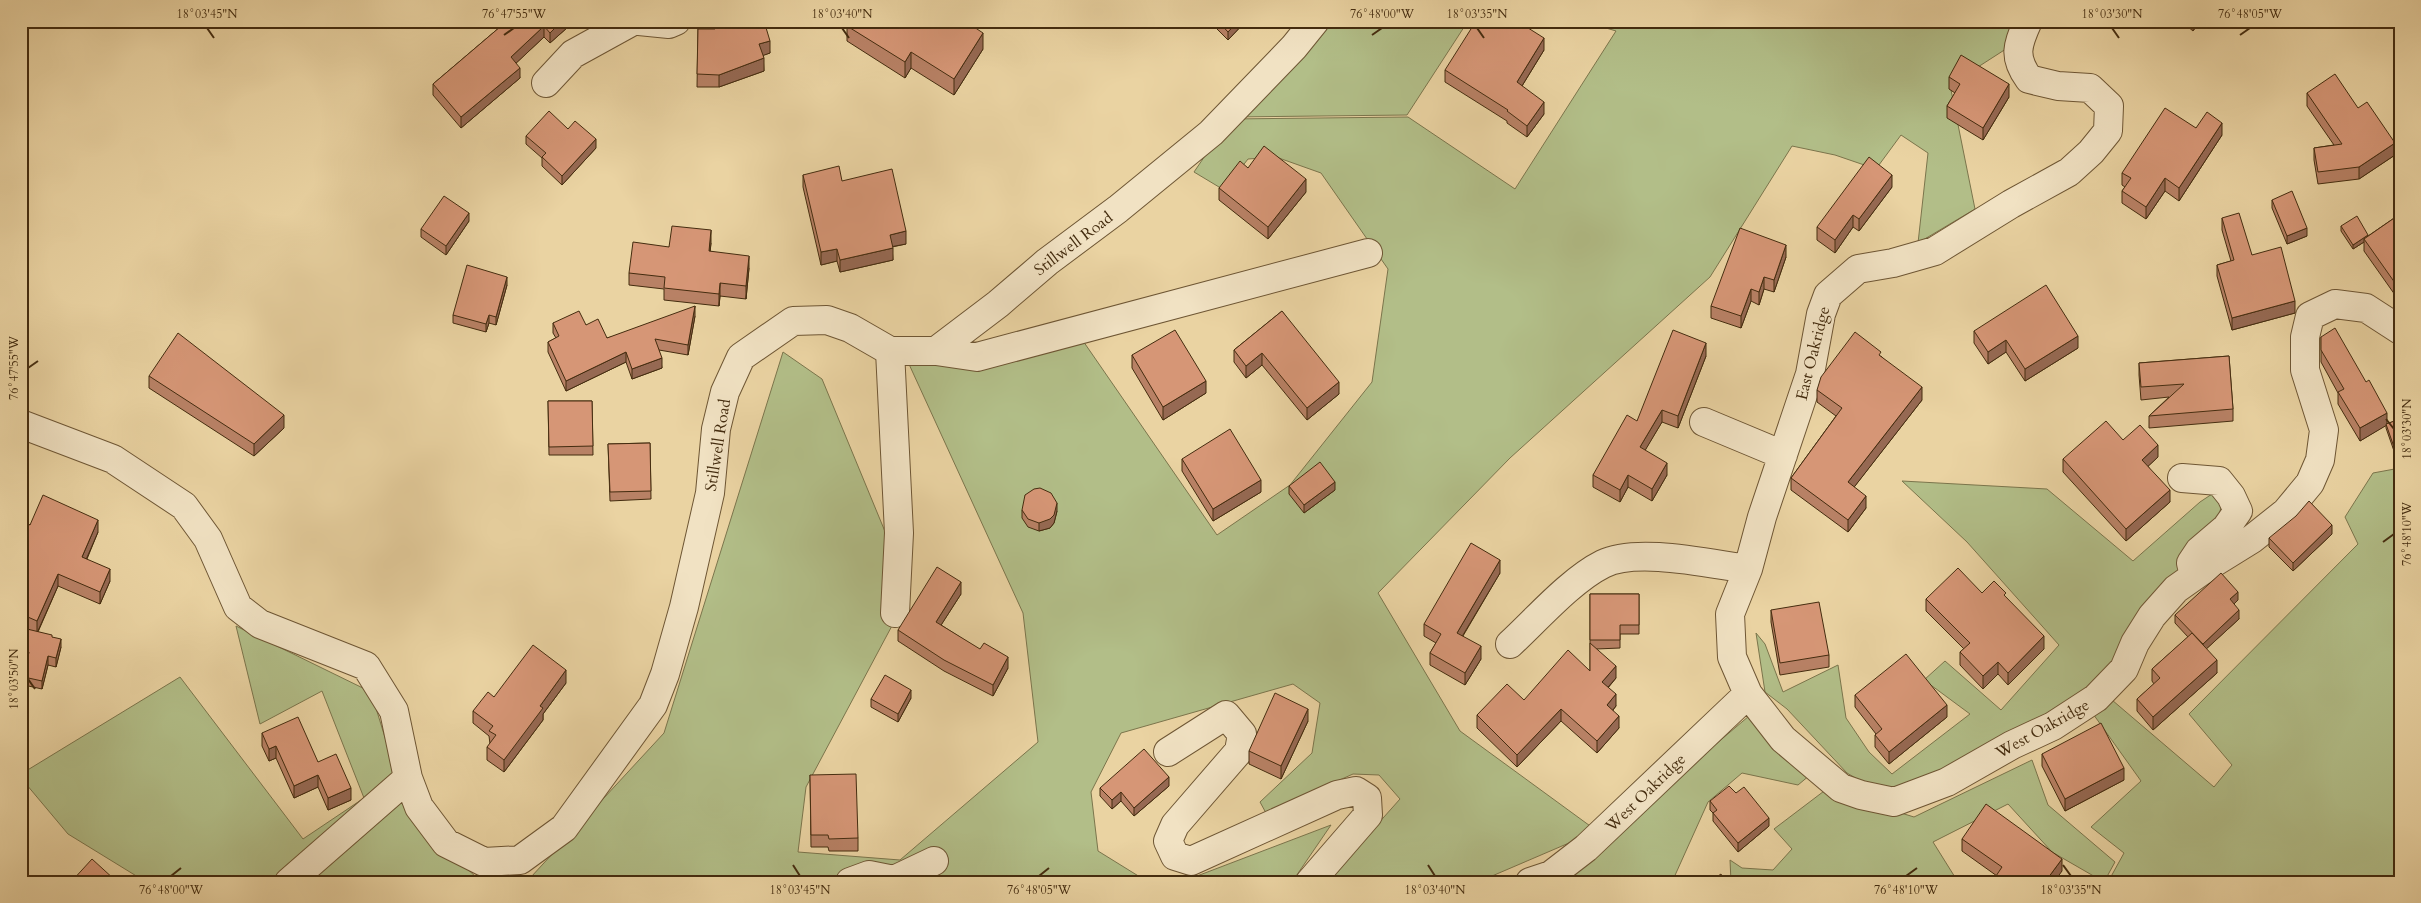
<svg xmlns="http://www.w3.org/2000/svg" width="2421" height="903" viewBox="0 0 2421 903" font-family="Cardo,serif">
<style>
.green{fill:#b2be88;stroke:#7b754c}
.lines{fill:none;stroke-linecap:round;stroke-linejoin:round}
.minor-casing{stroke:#6e5634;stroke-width:30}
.minor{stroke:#f1e2c3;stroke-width:28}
.wall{fill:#b88165;stroke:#442c0f}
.shaded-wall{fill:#966953;stroke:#442c0f}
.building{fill:#d69676;stroke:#442c0f}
.ticks{fill:none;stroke:#442c0f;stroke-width:2}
.labels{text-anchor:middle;stroke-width:5;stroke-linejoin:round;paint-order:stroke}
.street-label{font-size:16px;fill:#442c0f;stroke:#f1e2c3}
.neatline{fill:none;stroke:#442c0f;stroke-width:2}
.ticks-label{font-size:12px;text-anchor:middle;fill:#442c0f}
</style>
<rect width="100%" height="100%" fill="#ead3a2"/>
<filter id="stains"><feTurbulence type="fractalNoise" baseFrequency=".004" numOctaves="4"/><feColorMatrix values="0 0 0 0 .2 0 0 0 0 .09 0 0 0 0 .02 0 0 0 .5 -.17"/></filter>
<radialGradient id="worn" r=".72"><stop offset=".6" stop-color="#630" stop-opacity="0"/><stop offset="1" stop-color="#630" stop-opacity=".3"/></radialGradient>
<path class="green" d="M1324 21H1468L1407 115 1233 117Z
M1583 21H2018L2009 47 1950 85 1975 209 1918 243 1928 153 1901 135 1876 169 1835 155 1792 146 1710 277 1510 458 1378 593 1460 731 1597 831 1478 882H1326L1400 799 1379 775 1353 774 1266 813 1260 802 1312 753 1320 703 1293 684 1121 733 1091 792 1098 851 1140 877 1197 876 1331 825 1292 882H141L138 877 68 834 21 778V774L180 677 303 839 364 798 322 691 260 724 236 626 371 692 408 812 480 881 531 877 664 733 783 352 822 379 910 592 806 787 798 852 900 860 1038 742 1023 613 908 362 1081 338 1217 535 1290 485 1372 382 1388 269 1321 173 1276 157 1248 159 1224 190 1194 172 1230 119 1408 117 1515 189 1616 31Z
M2400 468V882H2108L2124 853 2091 827 2141 781 2091 711 2112 700 2214 787 2232 765 2189 714 2358 544 2345 517 2373 473Z
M1902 481 2047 489 2133 561 2200 502 2212 494 2222 504 2217 522 2183 579 2101 678 2056 713 1945 775 1886 790 1864 783 1847 773 1787 709 1765 692 1756 633 1765 644 1783 692 1838 665 1846 718 1869 752 1892 774 1970 714 1924 680 1945 661 2001 710 2059 645 1967 542Z
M1749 716 1816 770 1798 785 1742 773 1708 802 1672 882H1553Z
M2032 760 2048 805 2115 862 2104 882 2052 852 2008 804 1933 842 1958 882H1731L1730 860 1742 868 1773 870 1792 849 1774 829 1832 785 1846 796 1914 817Z"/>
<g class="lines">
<defs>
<path id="minor" d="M639 21 669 24 676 21
M546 83 573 54 633 21
M890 351 899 533 895 613
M936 351 977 357 1368 253
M1704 422 1783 455
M21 424 113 459 184 506 208 539 238 607 260 624 366 666 394 711 408 778 419 807 446 843 484 862 520 860 564 828 653 705 665 674 684 607 710 493 716 429 725 392 741 357 793 321 827 320 850 328 890 351H936L998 304 1047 262 1118 209 1211 133 1294 47 1315 21
M2182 478 2219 481 2231 496 2238 511 2226 528 2199 551 2191 563 2194 576
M1510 644C1537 619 1571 580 1603 564 1637 547 1710 564 1748 569
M1748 694 1732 657 1730 614 1748 569 1762 517 1810 374 1821 314 1828 295 1858 269 1893 263 1935 251 2011 204 2069 172 2091 152 2108 131 2109 106 2090 88 2058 86 2029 79C2013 57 2017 45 2028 21
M1168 752 1226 715 1242 734 1239 751 1175 825 1168 841 1175 856 1191 861 1337 795 1356 791 1367 798 1368 815 1310 882
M289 882 408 778
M850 882 869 875 894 880 934 861
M1530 882 1551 875 1586 848 1748 694 1783 739 1841 788 1861 795 1894 802 1947 782 2012 745 2053 726 2096 698 2124 669 2135 643 2152 616 2176 589 2210 565 2252 539 2286 512 2310 483 2320 460 2324 430 2305 370V337L2310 316 2335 304 2366 308 2400 330"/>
</defs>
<use href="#minor" class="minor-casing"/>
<use href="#minor" class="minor"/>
</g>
<path class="wall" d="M507 21H568V27L550 43 544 37 516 63 520 78 461 128 433 95V84Z
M711 21H764L770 53 763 55 764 71 719 87H697L698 29H711Z
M1209 21H1246L1228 40Z
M2181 21H2200L2193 31Z
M847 26 983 49 954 95 911 68 905 78 847 41Z
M1544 50 1522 86 1544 114 1527 137 1507 123V121L1445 82V70Z
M1949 77 2009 97 1983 140 1947 118V106L1955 93 1949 89Z
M2307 93 2395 155 2359 179 2318 184 2314 160V148L2334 145 2307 106Z
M2196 128 2222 135 2179 201 2165 191 2146 219 2122 203V191L2125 187 2122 185V173Z
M568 129 596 148 562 185 542 166V158L526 144V136Z
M1248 168 1306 192 1268 239 1219 200V188Z
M803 175 842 181 906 244 892 247 893 260 840 272 837 261 821 265 803 187Z
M1892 187 1859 231 1853 227 1835 253 1817 240V227Z
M2272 200 2307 236 2287 244 2272 208Z
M2400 214V302L2364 251V242L2353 249 2341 231V226L2368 236Z
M2222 218 2252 255 2295 313 2232 330 2217 276V265L2231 261 2222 230Z
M469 221 446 255 421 237V229Z
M711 243 710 251 749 268 746 299 720 296 719 306 664 300V289L629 285V273L669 247Z
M1786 257 1774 292 1764 289 1759 305 1751 301 1741 328 1711 318V306Z
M507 285 496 325 489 323 486 332 453 323V315Z
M1282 311 1339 394 1307 420 1262 365 1246 378 1234 362V350Z
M695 316 688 355 659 350 662 368 632 379 626 362 566 391 548 352V342L556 338 553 333V323L586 325 607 338Z
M1974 331 2078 348 2025 381 2006 352 1988 364 1974 343Z
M2321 337 2387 424 2400 419 2394 451 2386 428V425L2360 441 2338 404V393L2321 362Z
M1132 355 1206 393 1163 420 1132 368Z
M1706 356 1678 428 1662 422 1645 450 1667 475 1652 501 1628 487 1620 502 1593 487V475L1637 421Z
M1881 356 1922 400 1854 487 1866 508 1848 532 1791 490V478L1836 416 1817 402V390Z
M2229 356 2233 409V421L2149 428V416L2169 397 2141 400 2139 375V363Z
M149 376 284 428 254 456 149 388Z
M548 401H592L593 455H549Z
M2123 440 2158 457 2148 466 2170 502 2126 541 2063 472V459Z
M650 443 651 499 610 501 608 444Z
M1182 459 1261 492 1213 521 1182 471Z
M1289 486 1335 490 1304 513 1289 494Z
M1022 510 1057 511 1054 523 1050 528 1039 531 1028 527 1022 518Z
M21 521 30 525 98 532 87 559 110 581 100 604 58 586 38 632 52 637 61 647 56 667 48 665 42 689 24 685V677L27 660 23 659V651L30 630 21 626Z
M2332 534 2293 571 2269 547V538Z
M1500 573 1463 636 1481 659 1465 685 1430 665V653L1436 643 1424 636V624Z
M1982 593 2006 597 2044 649 2008 685 1998 674 1983 689 1960 665V652L1964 649 1926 611V599Z
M961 594 941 625 1008 668 993 696 944 671 898 641V630Z
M1590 594H1639V634H1620V648L1596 649 1616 678 1608 688 1616 706 1613 710 1619 728 1597 753 1561 721 1517 767 1477 728V715L1524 700 1590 671Z
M2238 600 2234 604 2239 619 2206 649 2217 673 2153 730 2137 711V699L2154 684 2152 681V669L2188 637 2175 623V615Z
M1771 610 1829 655V667L1780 675 1771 622Z
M566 683 543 714V720L504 772 487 760V747L490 744 489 736 473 723V711L494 697Z
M1855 695 1947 717 1889 764 1875 747V735L1876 734 1855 707Z
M911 698 898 722 871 707V699Z
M1308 721 1281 779 1249 764V751Z
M262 733 318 762 351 800 328 810 318 787 294 798 276 758 269 761 262 746Z
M2042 754 2124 780 2065 811 2042 766Z
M810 775 858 838V851H829L828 847H811Z
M1169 786 1134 816 1121 801 1112 809 1100 796V788Z
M1736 793 1769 826 1738 852 1713 821V813L1710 810V801Z
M1962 839 2062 871 1997 876 1962 851Z"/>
<path class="shaded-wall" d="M562 21H568V27L550 43V33Z
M1238 21H1246L1228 40V32Z
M2193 21H2200L2193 31Z
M544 26V37L511 68V57Z
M983 33V49L954 95V79Z
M1544 38V50L1517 94V82Z
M770 41V53L759 57V44Z
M911 52V68L905 78V62Z
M764 58V71L719 87V75Z
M520 68V78L461 128V117Z
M2009 84V97L1983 140V128Z
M1544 102V114L1527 137V126Z
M2222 123V135L2179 201V188Z
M596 139V148L562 185V176Z
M2395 143V155L2359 179V167Z
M1892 175V187L1859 231V219Z
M2165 178V191L2146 219V207Z
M1306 179V192L1268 239V227Z
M469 213V221L446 255V246Z
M1853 215V227L1835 253V240Z
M2307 228V236L2287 244V236Z
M711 230V243L709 263V251Z
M906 231V244L890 247V235Z
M2368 235V239H2364V242L2353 249V245Z
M1786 245V257L1774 292V280Z
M893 248V260L840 272V260Z
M837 249V261L821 265V252Z
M749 256V268L746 299V286Z
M507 277V285L496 325V317Z
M1764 277V289L1759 305V292Z
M720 283V296L719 306V294Z
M1751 289V301L1741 328V316Z
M2295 301V313L2232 330V318Z
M695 306V316L688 355V345Z
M489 315V323L486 332V324Z
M2078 336V348L2025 381V369Z
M2006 340V352L1988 364V352Z
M1706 343V356L1678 428V416Z
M626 352V362L566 391V381Z
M1262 353V365L1246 378V366Z
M662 358V368L632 379V369Z
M1206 381V393L1163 420V407Z
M1339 382V394L1307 420V408Z
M1922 387V400L1848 495V482Z
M1662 410V422L1640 459V447Z
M2387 413V425L2360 441V428Z
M284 415V428L254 456V444Z
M2158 445V457L2142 472V460Z
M2400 445V449L2394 451V447Z
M1667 463V475L1652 501V489Z
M1628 475V487L1620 502V490Z
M1261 480V492L1213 521V509Z
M1335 482V490L1304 513V505Z
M2170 490V502L2126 541V529Z
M1866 496V508L1848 532V520Z
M1057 503V511L1054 523 1050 528 1039 531V523Z
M98 520V532L82 569V557Z
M2332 525V534L2293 571V563Z
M1500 560V573L1457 645V633Z
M110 569V581L100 604V592Z
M58 574V586L37 633V621Z
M961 582V594L936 633V622Z
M2238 592V600L2230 608V599Z
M2239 610V619L2203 652V644Z
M2044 636V649L2008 685V673Z
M61 639V647L56 667V658Z
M1481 646V659L1465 685V673Z
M48 656V665L42 689V681Z
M1008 657V668L993 696V685Z
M2217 660V673L2153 730V717Z
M1998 662V674L1983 689V676Z
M1616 666V678L1602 694V682Z
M566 670V683L543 714V720L504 772V760L540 706Z
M911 690V698L898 722V714Z
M1616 694V706L1607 717V705Z
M1947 705V717L1889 764V752Z
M1308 709V721L1281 779V766Z
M1561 709V721L1517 767V755Z
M1619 716V728L1597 753V741Z
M276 746V758L269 761V749Z
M2124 768V780L2065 811V799Z
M318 775V787L294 798V786Z
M1169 777V786L1134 816V808Z
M351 788V800L328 810V798Z
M1121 792V801L1112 809V800Z
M1769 818V826L1738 852V843Z
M2062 859V871L2054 882H2045Z"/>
<path class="building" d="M507 21H562L550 33 544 26 511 57 520 68 461 117 433 84Z
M712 21H764L770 41 759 44 764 58 719 75 697 74 698 29H715Z
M850 21H965L983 33 954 79 911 52 905 62 847 26Z
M1218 21H1238L1228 32Z
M1476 21H1517L1544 38 1517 82 1544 102 1527 126 1507 111 1508 110 1445 70Z
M1961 55 2009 84 1983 128 1947 106 1960 84 1949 77Z
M2335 74 2358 108 2367 102 2395 143 2359 167 2318 172 2314 148 2342 144 2307 93Z
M2165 108 2196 128 2207 112 2222 123 2179 188 2165 178 2146 207 2122 191 2131 178 2122 173Z
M549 111 568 129 575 121 596 139 562 176 542 157 546 153 526 136Z
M1264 146 1306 179 1268 227 1219 188 1240 161 1248 168Z
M1869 157 1892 175 1859 219 1853 215 1835 240 1817 227Z
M839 166 842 181 892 169 906 231 890 235 893 248 840 260 837 249 821 252 803 175Z
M2292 191 2307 228 2287 236 2272 200Z
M444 196 469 213 446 246 421 229Z
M2239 213 2252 255 2281 247 2295 301 2232 318 2217 265 2234 260 2222 218Z
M2400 214V290L2364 239Z
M2357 216 2368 235 2353 245 2341 226Z
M672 226 711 230 709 251 749 256 746 286 720 283 719 294 664 288 665 277 629 273 633 242 669 247Z
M1740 228 1786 245 1774 280 1764 277 1759 292 1751 289 1741 316 1711 306Z
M467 265 507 277 496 317 489 315 486 324 453 315Z
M2046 285 2078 336 2025 369 2006 340 1988 352 1974 331Z
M695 306 688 345 655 339 662 358 632 369 626 352 566 381 548 342 559 336 553 323 579 311 586 325 598 319 607 338Z
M1282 311 1339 382 1307 408 1262 353 1246 366 1234 350Z
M2335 328 2366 382 2369 380 2387 413 2360 428 2338 392 2344 389 2321 350V337Z
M1175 330 1206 381 1163 407 1132 355Z
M1673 330 1706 343 1678 416 1662 410 1640 447 1667 463 1652 489 1628 475 1620 490 1593 475 1627 415 1637 421Z
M1855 332 1881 352 1879 355 1922 387 1848 482 1866 496 1848 520 1791 478 1842 408 1817 390 1821 377Z
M178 333 284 415 254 444 149 376Z
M2229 356 2233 409 2149 416 2184 384 2141 387 2139 363Z
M548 401H592L593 446 549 447Z
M2400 419V445L2394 447 2386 424Z
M2106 421 2123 440 2140 425 2158 445 2142 460 2170 490 2126 529 2063 459Z
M1230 429 1261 480 1213 509 1182 459Z
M650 443 651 491 610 492 608 444Z
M1320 462 1335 482 1304 505 1289 486Z
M1040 488 1051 493 1057 503 1054 515 1050 519 1039 523 1028 519 1022 510 1025 495 1034 489Z
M43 495 98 520 82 557 110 569 100 592 58 574 37 621 21 614V573L25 564 21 562V521L30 525Z
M2309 501 2332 525 2293 563 2269 538 2296 516Z
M1471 543 1500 560 1457 633 1481 646 1465 673 1430 653 1441 634 1424 624Z
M937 567 961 582 936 622 980 649 984 643 1008 657 993 685 944 660 898 630Z
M1958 568 1982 593 1994 581 2006 593 2004 595 2044 636 2008 673 1998 662 1983 676 1960 652 1970 643 1926 599Z
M2221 573 2238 592 2230 599 2239 610 2203 644 2175 615Z
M1590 594H1639V625H1620V640H1590Z
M1819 602 1829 655 1780 663 1771 610Z
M27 629 52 635V637L61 639 56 658 48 656 42 681 24 677 29 652 23 651Z
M2192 633 2217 660 2153 717 2137 699 2160 678 2152 669Z
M1590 643 1616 666 1602 682 1616 694 1607 705 1619 716 1597 741 1561 709 1517 755 1477 715 1507 684 1524 700 1568 650 1590 671Z
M533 645 566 670 540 706 543 708 504 760 487 747 496 735 489 731 493 726 473 711 488 692 494 697Z
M1906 654 1947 705 1889 752 1875 735 1882 729 1855 695Z
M885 675 911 690 898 714 871 699Z
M1275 693 1308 709 1281 766 1249 751Z
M298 717 318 762 336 754 351 788 328 798 318 775 294 786 276 746 269 749 262 733Z
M2101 723 2124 768 2065 799 2042 754Z
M1144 749 1169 777 1134 808 1121 792 1112 800 1100 788Z
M856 774 858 838 829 839 828 835H811L810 775Z
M1729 786 1736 793 1744 787 1769 818 1738 843 1713 813 1717 810 1710 801Z
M1986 804 2062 859 2045 882H1992L2002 867 1962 839Z
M92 859 115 880 113 882H71Z
M1721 874 1725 882H1709Z"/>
<path class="ticks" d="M207 28 214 38M842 28 849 38M1477 28 1484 38M2112 28 2119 38M504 35 514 28M1372 35 1382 28M2240 35 2250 28M28 368 38 361M2386 419 2394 429M2383 542 2394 534M28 679 35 689M793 865 800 876M1428 865 1435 876M2063 865 2071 876M171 876 181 868M1039 876 1049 868M1906 876 1917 868"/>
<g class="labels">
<g class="street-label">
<text transform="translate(1073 243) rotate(-37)" y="6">Stillwell Road</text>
<text transform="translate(1812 353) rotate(-76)" y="6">East Oakridge</text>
<text transform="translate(717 445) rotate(-81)" y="6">Stillwell Road</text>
<text transform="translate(2042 728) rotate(-29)" y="6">West Oakridge</text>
<text transform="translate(1645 792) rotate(-44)" y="6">West Oakridge</text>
</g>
</g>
<rect width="2421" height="903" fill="none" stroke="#ead3a2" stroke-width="55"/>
<rect x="28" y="28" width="2366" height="848" class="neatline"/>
<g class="ticks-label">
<text x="207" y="18">18°03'45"N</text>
<text x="514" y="18">76°47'55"W</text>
<text x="842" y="18">18°03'40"N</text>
<text x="1382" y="18">76°48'00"W</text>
<text x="1477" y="18">18°03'35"N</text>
<text x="2112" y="18">18°03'30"N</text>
<text x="2250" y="18">76°48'05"W</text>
<text transform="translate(14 368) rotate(-90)" y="4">76°47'55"W</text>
<text transform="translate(2407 429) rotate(-90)" y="4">18°03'30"N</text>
<text transform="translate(2407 534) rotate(-90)" y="4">76°48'10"W</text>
<text transform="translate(14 679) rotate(-90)" y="4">18°03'50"N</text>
<text x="171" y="894">76°48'00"W</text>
<text x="800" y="894">18°03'45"N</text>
<text x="1039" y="894">76°48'05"W</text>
<text x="1435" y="894">18°03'40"N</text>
<text x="1906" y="894">76°48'10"W</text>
<text x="2071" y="894">18°03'35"N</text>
</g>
<rect width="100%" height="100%" filter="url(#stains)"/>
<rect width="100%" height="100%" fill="url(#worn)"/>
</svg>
